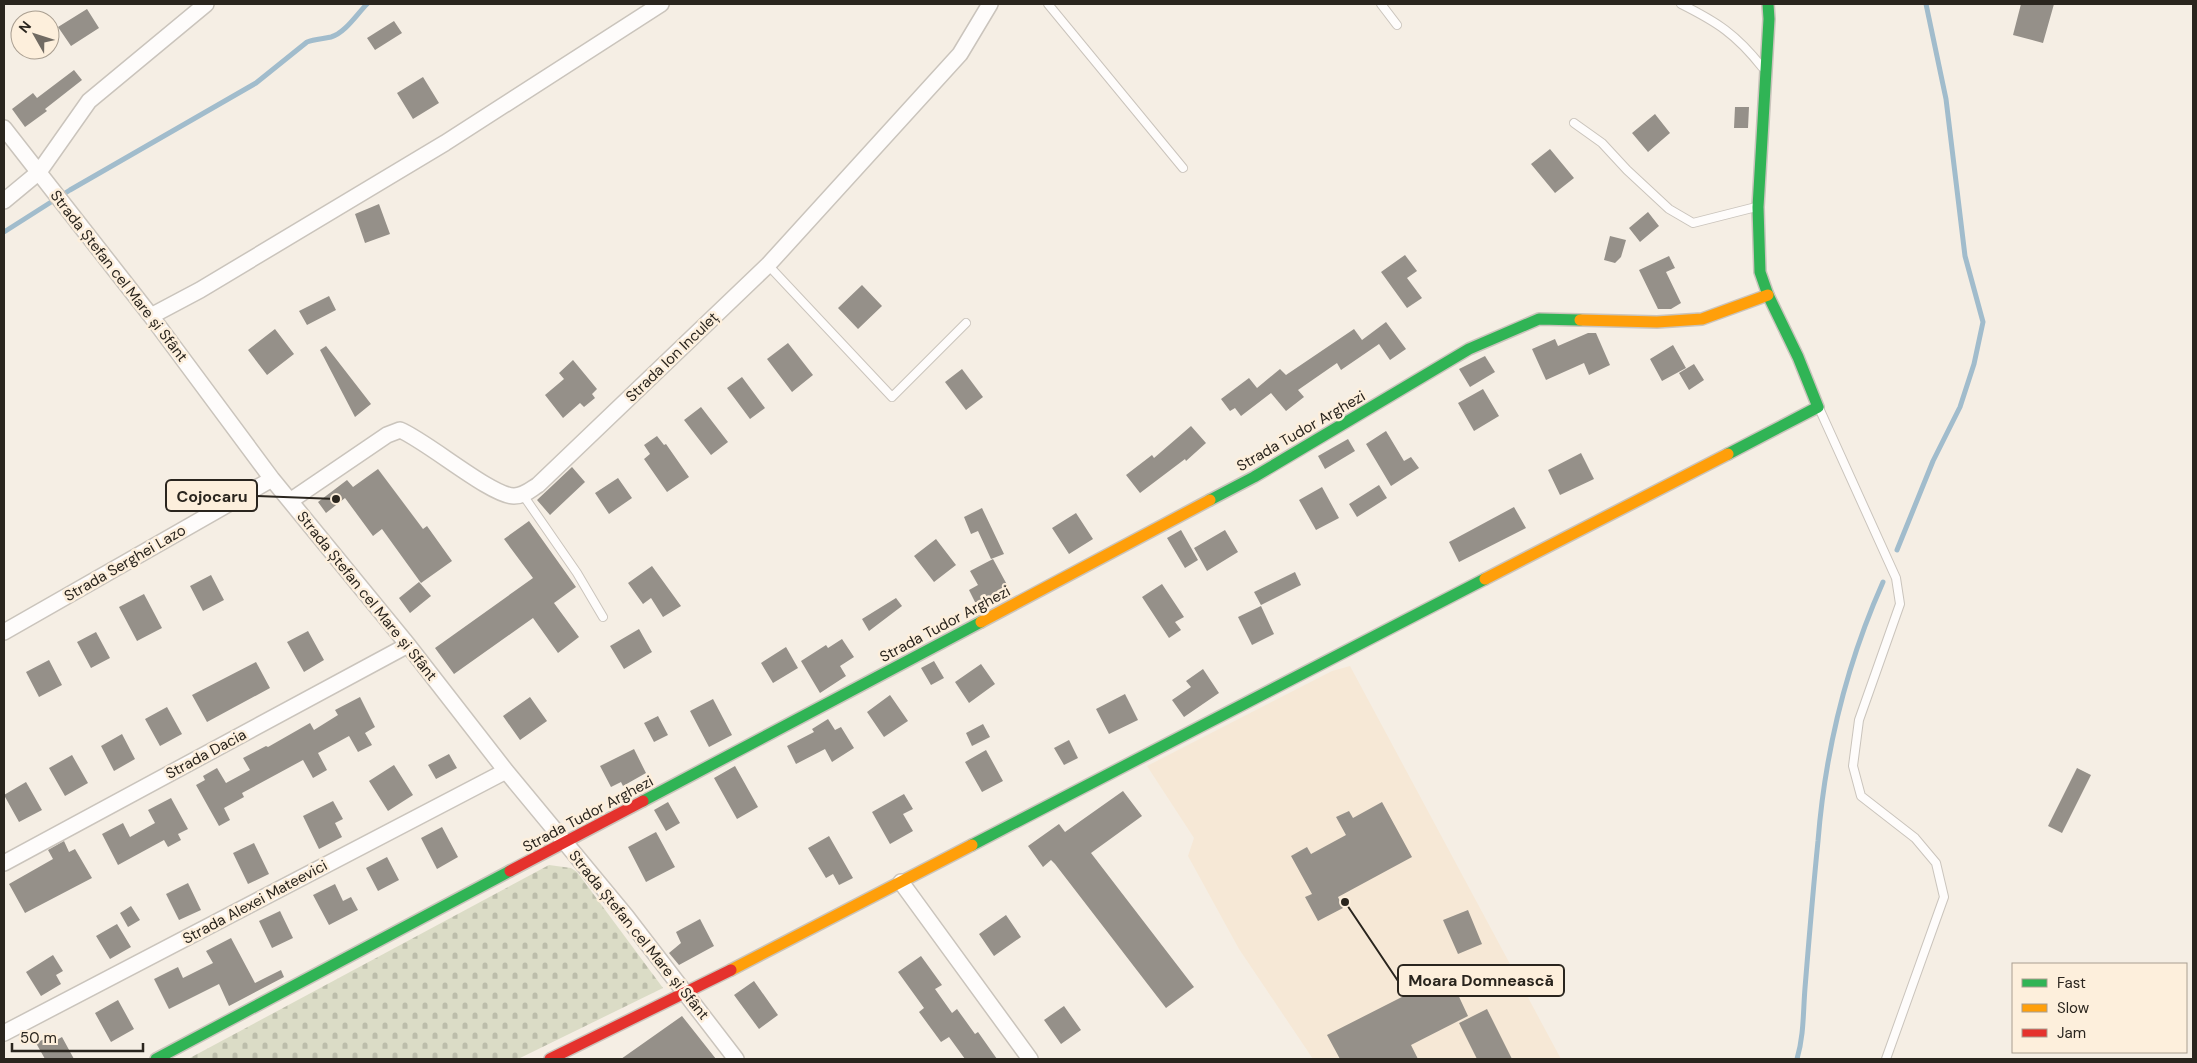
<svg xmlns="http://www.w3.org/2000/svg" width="2197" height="1063" viewBox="0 0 2197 1063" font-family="'DM Sans',sans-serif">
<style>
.built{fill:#f6e8d6}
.cemetery{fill:url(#cemetery-stones)}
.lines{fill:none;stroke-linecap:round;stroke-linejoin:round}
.stream{stroke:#a1bccc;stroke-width:5}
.building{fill:#959089}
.lane-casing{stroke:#cac4bc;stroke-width:10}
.street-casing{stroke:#cac4bc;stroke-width:18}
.fast-casing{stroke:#cac4bc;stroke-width:14}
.slow-casing{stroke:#cac4bc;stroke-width:14}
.jam-casing{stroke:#cac4bc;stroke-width:14}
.lane{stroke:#fefcfb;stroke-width:8}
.street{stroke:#fefcfb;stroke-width:15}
.fast{stroke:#30b455;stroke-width:11}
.slow{stroke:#ff9f0a;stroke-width:11}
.jam{stroke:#e5322d;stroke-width:11}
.labels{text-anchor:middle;stroke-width:5;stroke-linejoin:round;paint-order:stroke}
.street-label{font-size:15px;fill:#2a251e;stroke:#fdefdc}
.leader{fill:none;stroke:#2a251e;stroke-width:2}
.callout-dot{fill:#2a251e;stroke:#fdefdc;stroke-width:2}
.callout{fill:#fdefdc;stroke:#2a251e;stroke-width:2}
.callout-label{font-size:16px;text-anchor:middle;font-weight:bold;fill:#2a251e}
</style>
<defs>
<pattern id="cemetery-stones" width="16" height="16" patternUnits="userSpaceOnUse" patternTransform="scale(1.25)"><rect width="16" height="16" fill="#dbdcc6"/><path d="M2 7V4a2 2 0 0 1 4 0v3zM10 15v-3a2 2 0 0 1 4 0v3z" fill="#bcbdaa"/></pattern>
</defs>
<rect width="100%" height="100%" fill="#f5eee4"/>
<path class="built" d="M1350 666 1561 1059H1313L1239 949 1188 856 1194 838 1147 766 1332 671Z"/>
<path class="cemetery" d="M549 865 571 868 577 872 663 988 518 1059H188Z"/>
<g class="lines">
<path class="stream" d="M4 232 70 190 256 83 307 42C315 39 323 39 331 37 345 33 357 14 367 4
M1897 550 1933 461 1960 407 1974 364 1983 322 1965 256 1946 99 1926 4
M1797 1059C1804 1035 1803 1013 1805 988 1809 939 1813 890 1818 841 1825 753 1847 663 1883 582"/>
</g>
<path class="building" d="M2021 4H2054L2043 43 2013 35Z
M87 9 99 28 71 46 58 27Z
M394 21 402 33 375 50 367 38Z
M74 70 82 80 45 109 47 111 25 127 12 109 33 93 37 98Z
M423 77 439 103 413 119 397 93Z
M1735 107H1749L1748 128H1734Z
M1655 114 1670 133 1648 152 1632 133Z
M1550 149 1574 178 1555 193 1531 164Z
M379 204 390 234 365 243 355 214Z
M1648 212 1659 226 1640 242 1629 228Z
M1610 236 1626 240 1621 257 1615 263 1604 260Z
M1405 255 1417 271 1407 278 1422 298 1407 308 1381 272Z
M1669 256 1675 268 1666 272 1681 303 1671 309H1658L1639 270Z
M862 285 882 306 858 329 838 308Z
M329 296 336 310 307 325 299 311Z
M1386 322 1406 349 1390 360 1379 344 1341 370 1337 363 1298 390 1304 397 1286 411 1271 393 1241 416 1235 408 1230 411 1221 399 1249 378 1257 388 1280 369 1286 375 1354 329 1362 340Z
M275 329 294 354 267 375 248 350Z
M1588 333H1596L1610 365 1589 375 1584 363 1546 380 1532 349 1555 339 1558 346Z
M788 343 813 375 792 392 767 359Z
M1673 345 1686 368 1662 381 1650 359Z
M326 346 371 404 355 417 320 350Z
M1485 356 1495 372 1470 387 1459 369Z
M573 360 597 389 592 394 595 398 584 407 580 403 563 418 545 395 564 379 559 373Z
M1694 364 1704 380 1689 390 1679 373Z
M962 369 983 397 966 410 945 382Z
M742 377 765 408 750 419 727 388Z
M1483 389 1499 416 1474 431 1458 403Z
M701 407 728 442 711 455 684 420Z
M1191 426 1206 443 1186 461 1185 459 1140 493 1126 475 1152 455 1154 458Z
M1386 431 1404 461 1411 457 1419 468 1391 486 1366 444Z
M657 436 664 445 666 444 689 477 667 492 644 459 650 454 644 445Z
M1348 439 1355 451 1325 469 1318 456Z
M1581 453 1594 479 1560 495 1548 470Z
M572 467 585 482 550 515 537 500Z
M378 469 423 529 427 526 452 561 421 583 382 529 373 536 345 498 326 513 318 502 347 480 353 487Z
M618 478 632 498 609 514 595 493Z
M1379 485 1387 498 1357 517 1349 504Z
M1322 487 1339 518 1316 530 1299 500Z
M1514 507 1526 528 1459 562 1449 542Z
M982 508 1004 554 991 559 978 531 971 534 964 517Z
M1076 513 1093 539 1069 554 1052 528Z
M529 521 576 587 554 603 579 637 558 653 533 618 454 674 435 648 533 578 504 539Z
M1181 530 1198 560 1185 568 1167 538Z
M1225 530 1238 552 1207 571 1194 548Z
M936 539 956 565 934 582 914 556Z
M993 559 1011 592 988 604 986 601 977 606 969 590 978 585 970 571Z
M652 566 681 606 663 617 651 598 643 604 628 583Z
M1295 572 1301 585 1261 605 1254 592Z
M211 575 224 600 203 611 190 586Z
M419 582 431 596 410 613 399 598Z
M1162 584 1184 617 1175 622 1181 630 1169 638 1142 597Z
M144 594 162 628 137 641 119 607Z
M896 598 902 606 869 631 862 619Z
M1261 606 1274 634 1252 645 1238 617Z
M639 629 652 652 624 669 610 646Z
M308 631 324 660 304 672 287 642Z
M96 632 110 658 91 668 77 642Z
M842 639 854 657 840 666 846 676 820 693 801 661 826 645 828 648Z
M786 647 798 668 773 683 761 663Z
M49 660 62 685 39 697 26 672Z
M934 661 944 678 931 685 921 668Z
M256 662 270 688 207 722 192 695Z
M981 664 995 684 969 703 955 682Z
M1203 669 1219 693 1184 717 1172 700 1191 687 1186 681Z
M1125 694 1138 720 1109 734 1096 709Z
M890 695 908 721 884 737 867 712Z
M360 697 375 727 365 733 372 745 358 752 349 736 318 753 327 770 313 778 303 760 242 793 244 797 224 808 230 820 219 826 196 785 205 780 203 776 217 768 226 783 250 770 243 758 266 746 268 747 310 723 314 730 338 715 335 710Z
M530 697 547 721 520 740 503 716Z
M713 699 732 735 709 747 690 711Z
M167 707 182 734 160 746 145 719Z
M658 716 668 735 654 742 644 723Z
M828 719 835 730 841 727 854 748 832 762 825 749 796 764 787 746 814 732 812 729Z
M983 724 990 737 972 746 966 733Z
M122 734 135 759 114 771 101 746Z
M1069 740 1078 758 1064 765 1054 748Z
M634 749 646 773 623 786 621 782 611 787 600 766Z
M986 750 1003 781 982 792 965 762Z
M449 754 457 768 436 779 428 765Z
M72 755 88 783 65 796 49 768Z
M394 765 413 795 388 811 369 781Z
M735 766 758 807 737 819 714 778Z
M2077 768 2091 775 2062 833 2048 826Z
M26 782 42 810 19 822 4 795Z
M1123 791 1142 816 1091 853 1194 987 1166 1008 1055 864 1051 860 1043 867 1028 846 1059 824 1065 832Z
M904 794 913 809 903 814 913 831 890 844 872 812Z
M171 798 188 829 178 834 181 840 168 847 164 840 118 865 102 834 123 823 130 837 155 823 148 810Z
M333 801 343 819 335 823 342 837 319 849 303 816Z
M668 802 680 823 666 831 654 810Z
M1382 802 1412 857 1338 897 1343 908 1318 921 1305 897 1312 894 1291 856 1307 847 1311 854 1346 835 1336 817 1349 811 1353 818Z
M442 827 458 857 437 869 421 838Z
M656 832 675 867 646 882 628 847Z
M829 836 853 878 839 885 833 874 826 878 808 848Z
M64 841 69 852 75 849 92 878 25 913 9 884 53 859 48 850Z
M254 843 269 874 248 884 233 853Z
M387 857 399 880 378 891 366 868Z
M188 883 201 910 179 920 166 894Z
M335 884 343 901 351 897 358 910 329 925 313 895Z
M131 906 140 920 128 927 120 913Z
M1468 910 1482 944 1458 954 1443 920Z
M280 911 293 938 272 948 259 921Z
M1006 915 1021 937 994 956 979 934Z
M700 919 714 946 679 965 669 953 681 943 676 932Z
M117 924 131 947 110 959 96 936Z
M231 938 255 983 281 970 284 977 229 1006 219 984 169 1009 154 979 178 967 183 978 213 963 206 951Z
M53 955 63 971 56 975 61 984 41 996 26 972Z
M921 956 942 985 935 989 952 1013 957 1009 975 1034 978 1032 997 1059H965L949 1037 941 1042 919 1012 924 1008 898 972Z
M1459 968 1465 980 1454 986 1468 1016 1411 1045 1418 1059H1340L1327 1035Z
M754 981 778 1015 759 1029 734 995Z
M118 1000 134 1029 111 1042 95 1013Z
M1064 1006 1081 1030 1061 1044 1044 1020Z
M1487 1009 1512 1059H1477L1459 1023Z
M682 1016 716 1059H621Z
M50 1036 53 1042 62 1037 74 1059H45L36 1043Z"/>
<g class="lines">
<defs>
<path id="lane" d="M1048 4 1183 168
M1381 4 1397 25
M1681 4C1717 22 1736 34 1762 67
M1574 123 1602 143 1627 170 1669 209 1693 223 1756 207
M768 265 892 397 966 323
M1819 408 1896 578 1900 604 1859 720 1853 766 1861 796 1915 838 1936 863 1944 897 1886 1059
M523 495 577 573 603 617"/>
<path id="street" d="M4 128 151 316 272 479 408 645 506 771 626 916 736 1059
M4 201 39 172 89 101 206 4
M151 316 200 290 445 143 661 4
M290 501 387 435 400 430C427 441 491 496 514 496 524 496 530 490 538 485L768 265 960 54 990 4
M4 632 272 479
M4 863 408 645
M901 882 1030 1059
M4 1033 506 771"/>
<path id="fast" d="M1728 454 1818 407 1798 357 1768 295 1760 272 1758 207 1769 19 1768 4
M1210 500 1254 477 1469 349 1539 319 1580 320
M643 801 981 622
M972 845 1485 579
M156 1059 510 871"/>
<path id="slow" d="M1580 320 1657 322 1702 319 1768 295
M1485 579 1728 454
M981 622 1210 500
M731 970 972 845"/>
<path id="jam" d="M510 871 643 801
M550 1059 731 970"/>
</defs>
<use href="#lane" class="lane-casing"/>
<use href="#street" class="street-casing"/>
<use href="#fast" class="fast-casing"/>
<use href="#slow" class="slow-casing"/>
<use href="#jam" class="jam-casing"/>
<use href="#lane" class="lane"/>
<use href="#street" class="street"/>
<use href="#fast" class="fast"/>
<use href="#slow" class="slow"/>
<use href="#jam" class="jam"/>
</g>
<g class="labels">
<g class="street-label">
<text transform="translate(119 276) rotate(52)" y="5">Strada Ștefan cel Mare și Sfânt</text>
<text transform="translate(672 357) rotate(-44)" y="5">Strada Ion Inculeț</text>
<text transform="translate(1301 431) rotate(-30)" y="5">Strada Tudor Arghezi</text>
<text transform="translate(125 563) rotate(-30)" y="5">Strada Serghei Lazo</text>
<text transform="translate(367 596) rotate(51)" y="5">Strada Ștefan cel Mare și Sfânt</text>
<text transform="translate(945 624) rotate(-28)" y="5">Strada Tudor Arghezi</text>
<text transform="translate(206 754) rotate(-28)" y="5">Strada Dacia</text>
<text transform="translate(588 814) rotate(-28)" y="5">Strada Tudor Arghezi</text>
<text transform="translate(255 902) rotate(-28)" y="5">Strada Alexei Mateevici</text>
<text transform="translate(639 935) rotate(51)" y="5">Strada Ștefan cel Mare și Sfânt</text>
</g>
</g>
<path class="leader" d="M336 499L257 496M1345 902L1398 981"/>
<g class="callout-dot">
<circle cx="336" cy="499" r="5"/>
<circle cx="1345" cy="902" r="5"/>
</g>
<g class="callout">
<rect x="166" y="480" width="91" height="31" rx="5"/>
<rect x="1398" y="965" width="166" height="31" rx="5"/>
</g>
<g class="callout-label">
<text x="212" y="502">Cojocaru</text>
<text x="1481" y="986">Moara Domnească</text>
</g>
<rect width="2197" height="1063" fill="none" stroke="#2a251e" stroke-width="10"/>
<rect x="2012" y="963" width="175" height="90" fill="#fdefdc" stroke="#a99e90"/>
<rect x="2022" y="979" width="25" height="8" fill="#30b455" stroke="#a99e90"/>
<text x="2057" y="988" font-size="15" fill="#2a251e">Fast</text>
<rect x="2022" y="1004" width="25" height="8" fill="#ff9f0a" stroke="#a99e90"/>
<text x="2057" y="1013" font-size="15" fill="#2a251e">Slow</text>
<rect x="2022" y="1029" width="25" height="8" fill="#e5322d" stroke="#a99e90"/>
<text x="2057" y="1038" font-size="15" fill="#2a251e">Jam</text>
<g transform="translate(35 35) rotate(309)"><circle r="24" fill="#fdefdc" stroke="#a99e90"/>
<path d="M0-4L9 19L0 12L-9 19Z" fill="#716b63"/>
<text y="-8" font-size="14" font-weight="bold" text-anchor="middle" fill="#2a251e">N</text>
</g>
<path d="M12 1043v8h131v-8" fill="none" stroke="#2a251e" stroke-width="2.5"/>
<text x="20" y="1043" font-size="15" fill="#2a251e" stroke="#fdefdc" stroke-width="4" paint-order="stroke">50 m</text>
</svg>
